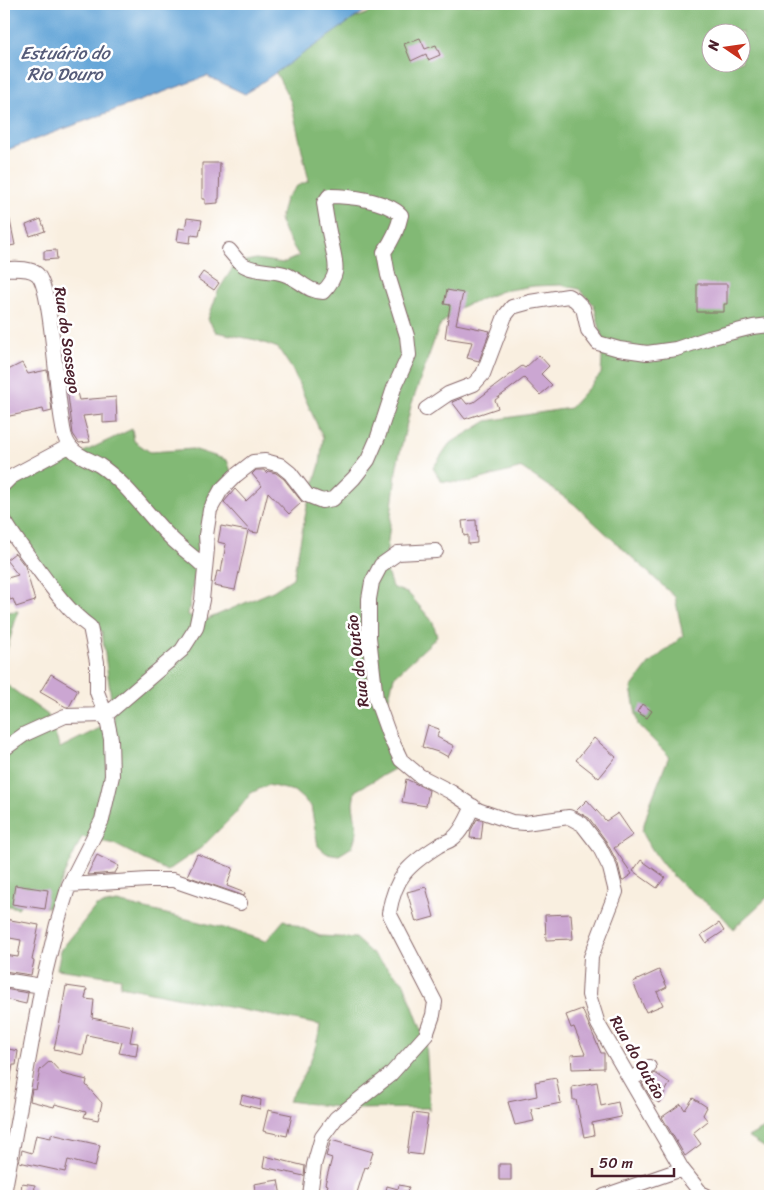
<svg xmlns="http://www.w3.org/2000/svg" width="774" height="1200" viewBox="0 0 774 1200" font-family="Sriracha,sans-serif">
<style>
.forest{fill:#82b975;stroke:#666c50;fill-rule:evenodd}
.water{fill:#65a6d8;stroke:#586282}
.building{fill:#cba6d2}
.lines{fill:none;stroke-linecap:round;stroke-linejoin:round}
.minor-casing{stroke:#87686a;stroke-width:16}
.minor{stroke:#fff;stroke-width:14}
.labels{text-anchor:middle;stroke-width:5;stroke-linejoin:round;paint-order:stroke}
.street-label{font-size:16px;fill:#4a1f2b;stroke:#fff}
.water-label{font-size:18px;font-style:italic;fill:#565c79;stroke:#fff}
</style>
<rect width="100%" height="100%" fill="#fff"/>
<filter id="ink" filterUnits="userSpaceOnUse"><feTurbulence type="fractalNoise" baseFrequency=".02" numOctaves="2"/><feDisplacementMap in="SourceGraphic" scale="10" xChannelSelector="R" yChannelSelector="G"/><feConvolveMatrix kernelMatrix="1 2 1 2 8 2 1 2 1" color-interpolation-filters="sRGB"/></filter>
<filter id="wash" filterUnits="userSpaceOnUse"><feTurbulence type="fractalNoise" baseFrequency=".0096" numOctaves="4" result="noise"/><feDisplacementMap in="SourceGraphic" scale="20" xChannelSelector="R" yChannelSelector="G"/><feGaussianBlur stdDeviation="1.12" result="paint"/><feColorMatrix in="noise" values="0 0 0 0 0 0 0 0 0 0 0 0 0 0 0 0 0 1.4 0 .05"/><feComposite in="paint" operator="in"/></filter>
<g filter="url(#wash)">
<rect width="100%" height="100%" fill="#f9efe0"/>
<path class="forest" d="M391 4H770V697L767 699 770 715V895L733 929C721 911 701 900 684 886 666 871 652 852 642 831L650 804 669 756 638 725 631 688 649 664 683 636 675 597 574 504 522 468 466 483 441 481 433 468 449 444 487 421 570 408 601 374 603 341 594 305 579 289 561 285 534 286 502 291 456 309 439 327 411 406 397 465 385 566 392 587 409 594 433 622 437 637 394 677 387 704V723L401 756 396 768 355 791 353 804 357 832 352 847 339 855 326 853 318 846 311 806 294 791 268 785 251 793 234 815 201 848 167 871 114 844 82 837 48 908 24 900 18 908 4 905V683L48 715 60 748 114 721 102 632 4 532V490L132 429 134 441 150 452 193 449 227 460 233 477 202 529 188 615 203 621 273 591 293 578 307 507 320 464 323 438 292 369 278 348 256 340 216 332 208 319 218 291 236 263 256 259 283 263 299 256 285 233 280 219 285 199 297 186 309 181 291 102 270 61 331 28ZM712 32H742V62H712Z
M18 611 4 660V612Z
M117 902 232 930 266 941 284 920 320 936 355 938 404 983 426 1042 430 1109 429 1111V1108L352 1109 288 1101C303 1078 317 1053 320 1025L120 986 121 978 57 969 61 950 96 906Z
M770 1125V1151L748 1137Z"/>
<path class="water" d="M4 4H375L245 94 207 76 4 151Z"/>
<g id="blocks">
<path class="building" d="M420 38 425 49 436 45 440 55 428 60 426 54 411 61 404 44Z
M202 163H220L219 199H218V203L205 204V199H202Z
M4 211H8L15 245 4 247Z
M187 218 202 220 199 236 191 235 190 243 177 241 179 228 185 229Z
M41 219 45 231 30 236 26 225Z
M56 250 57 259 44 260V251Z
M203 272 219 283 214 290 198 279Z
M697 284H727V304H724V312H697Z
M447 290 463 293 456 324 490 331 479 361 467 358 472 342 445 338 450 305 444 304Z
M539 355 549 366 541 374 552 385 540 395 524 378 495 400 498 408 465 419 452 402 462 398 467 404 474 402 522 366 525 368Z
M22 363 28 374 47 370 52 411 44 413 43 409 5 417 4 372Z
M69 363 79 400 116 397 117 422 103 423V414L83 416 90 442 79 443 73 434 64 364Z
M256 470H264L266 473 268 471 276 473 284 479 302 502 289 514 268 492 258 533 251 532 224 502 235 489 246 501 262 486 252 474Z
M476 520 477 543 468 544V535L464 536 462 521Z
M221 526 248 531 235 590 214 586 217 571 221 572 226 544 218 542Z
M15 553 25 566 35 601 16 607 13 599 10 600 4 579 18 575 6 560Z
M51 674 78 690 69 707H66L40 692Z
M642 704 652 711 647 718 637 712Z
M428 725 439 729 437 737 454 746 448 757 441 753 422 747Z
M594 738 616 757 599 778 576 760Z
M406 779 429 790 426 806 402 802Z
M587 800 606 821 618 813 633 835 614 848 632 874 622 881 618 864 606 841 589 818 576 811Z
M477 819 483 821 481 839 470 838 471 830Z
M197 854 233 868 227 886 245 893 244 896 187 876Z
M97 855 119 866 115 873 87 875Z
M641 860 665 877 657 888 633 871Z
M15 885 48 890 45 909 12 904Z
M426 887 434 917 416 922 407 892Z
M571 914 573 939 546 940 545 915Z
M5 919 39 925 32 960 34 961 31 975 4 971V955L18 957 21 940 4 937Z
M719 923 724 931 706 943 701 935Z
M659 970 667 987 657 992 663 1005 646 1012 633 982Z
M66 986 87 989 85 999 94 1000 92 1018 133 1026 130 1042 138 1043 136 1056 119 1053 122 1042 87 1035 83 1055 54 1049 60 1021Z
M4 989 28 993 26 1004 4 999Z
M582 1009 601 1053H604V1068L572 1069 571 1055 585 1054 574 1027 571 1028 566 1015Z
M4 1048 18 1051 16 1065H13L8 1091 4 1090Z
M50 1061 62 1074 87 1080 86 1085 102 1103 98 1120 84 1117 86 1112 55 1104 54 1107 30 1101 32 1089 36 1090 40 1070Z
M655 1073 670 1083 659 1103 651 1098 642 1083Z
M556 1078 561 1103 531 1109 534 1121 515 1125 508 1102 537 1096 535 1082Z
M597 1082 601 1106 618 1102 621 1117 592 1123 594 1135 584 1137 576 1100H573L572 1087Z
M242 1095 261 1100 260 1109 240 1104Z
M693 1098 707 1107 703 1115 708 1121 693 1133 701 1144 685 1156 662 1117 681 1104 685 1110Z
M268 1110 292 1115 287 1136 263 1131Z
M413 1113 428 1115 422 1155 407 1153Z
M51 1134 100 1145 95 1167 68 1160 65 1172 19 1162 22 1150 32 1153 36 1135 51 1138Z
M331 1140 373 1152 368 1168 365 1167 356 1196H333L325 1194 328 1185 325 1184 332 1158 326 1156Z
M265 1156 305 1166 304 1176 263 1167Z
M499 1164H511V1180H499Z
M278 1180 281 1196H256L254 1184Z
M22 1183 35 1185 34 1196H20Z
M399 1185 409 1187 407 1192 414 1193 413 1196H385L387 1186 398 1189Z"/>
</g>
</g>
<g filter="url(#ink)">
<use href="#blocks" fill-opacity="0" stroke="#87686a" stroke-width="1"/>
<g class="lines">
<defs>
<path id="minor" d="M4 269C14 269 29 267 37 274 53 288 56 407 65 437 71 455 86 457 99 465 128 484 147 515 171 538 182 549 195 557 205 568
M426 409 448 394 474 384 483 374 505 316 512 307 530 302 568 296 575 300 583 308 588 330 598 343 619 349 647 353 676 349 709 338 753 327 770 325
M4 484 11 477 69 446
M4 520C13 536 24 550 35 565 52 588 67 610 90 627L97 662V692L106 715 111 739 112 776 102 820 69 885 57 924 42 986 4 1194
M436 551 398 553 381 565 372 582 369 599V637L376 699 389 735 401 760 420 776 451 792 478 810 512 822 525 823 569 817 582 824 599 846 610 868 616 892 591 957 589 995 598 1024 682 1169 701 1193 707 1196
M106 715 182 650 196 628 202 600 207 549 206 535 210 510 221 490 235 476 253 462 265 461 280 465 290 473 307 495 322 501 333 499 354 478 368 460 378 437 394 388 409 355 407 336 388 275 384 252C392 241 398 229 401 215 386 200 349 196 329 196L324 203C326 216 328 229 331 241 336 265 341 273 323 292 307 292 300 279 284 274 272 270 253 272 242 264 237 261 233 254 229 250
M4 749 25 734 65 716 106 715
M69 885 148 880H173L240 903
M4 980 42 986
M631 1080 649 1067
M310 1196 314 1165 322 1137 336 1118 390 1075 426 1035 433 1015 435 1002 389 913C395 877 408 865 438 846 442 843 448 842 452 839 462 832 468 817 473 806
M604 1196 682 1169"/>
</defs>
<use href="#minor" class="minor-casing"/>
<use href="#minor" class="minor"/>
</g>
</g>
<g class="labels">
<g class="street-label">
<text transform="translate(68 340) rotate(82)" y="6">Rua do Sossego</text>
<text transform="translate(357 661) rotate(-97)" y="6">Rua do Outão</text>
<text transform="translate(638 1057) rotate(60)" y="6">Rua do Outão</text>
</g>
<g class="water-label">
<text x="65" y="59">Estuário do<tspan x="65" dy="21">Rio Douro</tspan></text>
</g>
</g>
<rect width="774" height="1200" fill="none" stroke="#fff" stroke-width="20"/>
<g transform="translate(726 48) rotate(283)"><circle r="24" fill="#ffffff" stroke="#b7a5aa"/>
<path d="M0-4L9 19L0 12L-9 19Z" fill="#c8321e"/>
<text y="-8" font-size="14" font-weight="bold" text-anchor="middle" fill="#4a1f2b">N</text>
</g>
<path d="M592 1168v8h82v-8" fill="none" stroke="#4a1f2b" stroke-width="2.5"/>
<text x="599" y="1168" font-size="15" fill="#4a1f2b" stroke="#ffffff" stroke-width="4" paint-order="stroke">50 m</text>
</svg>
